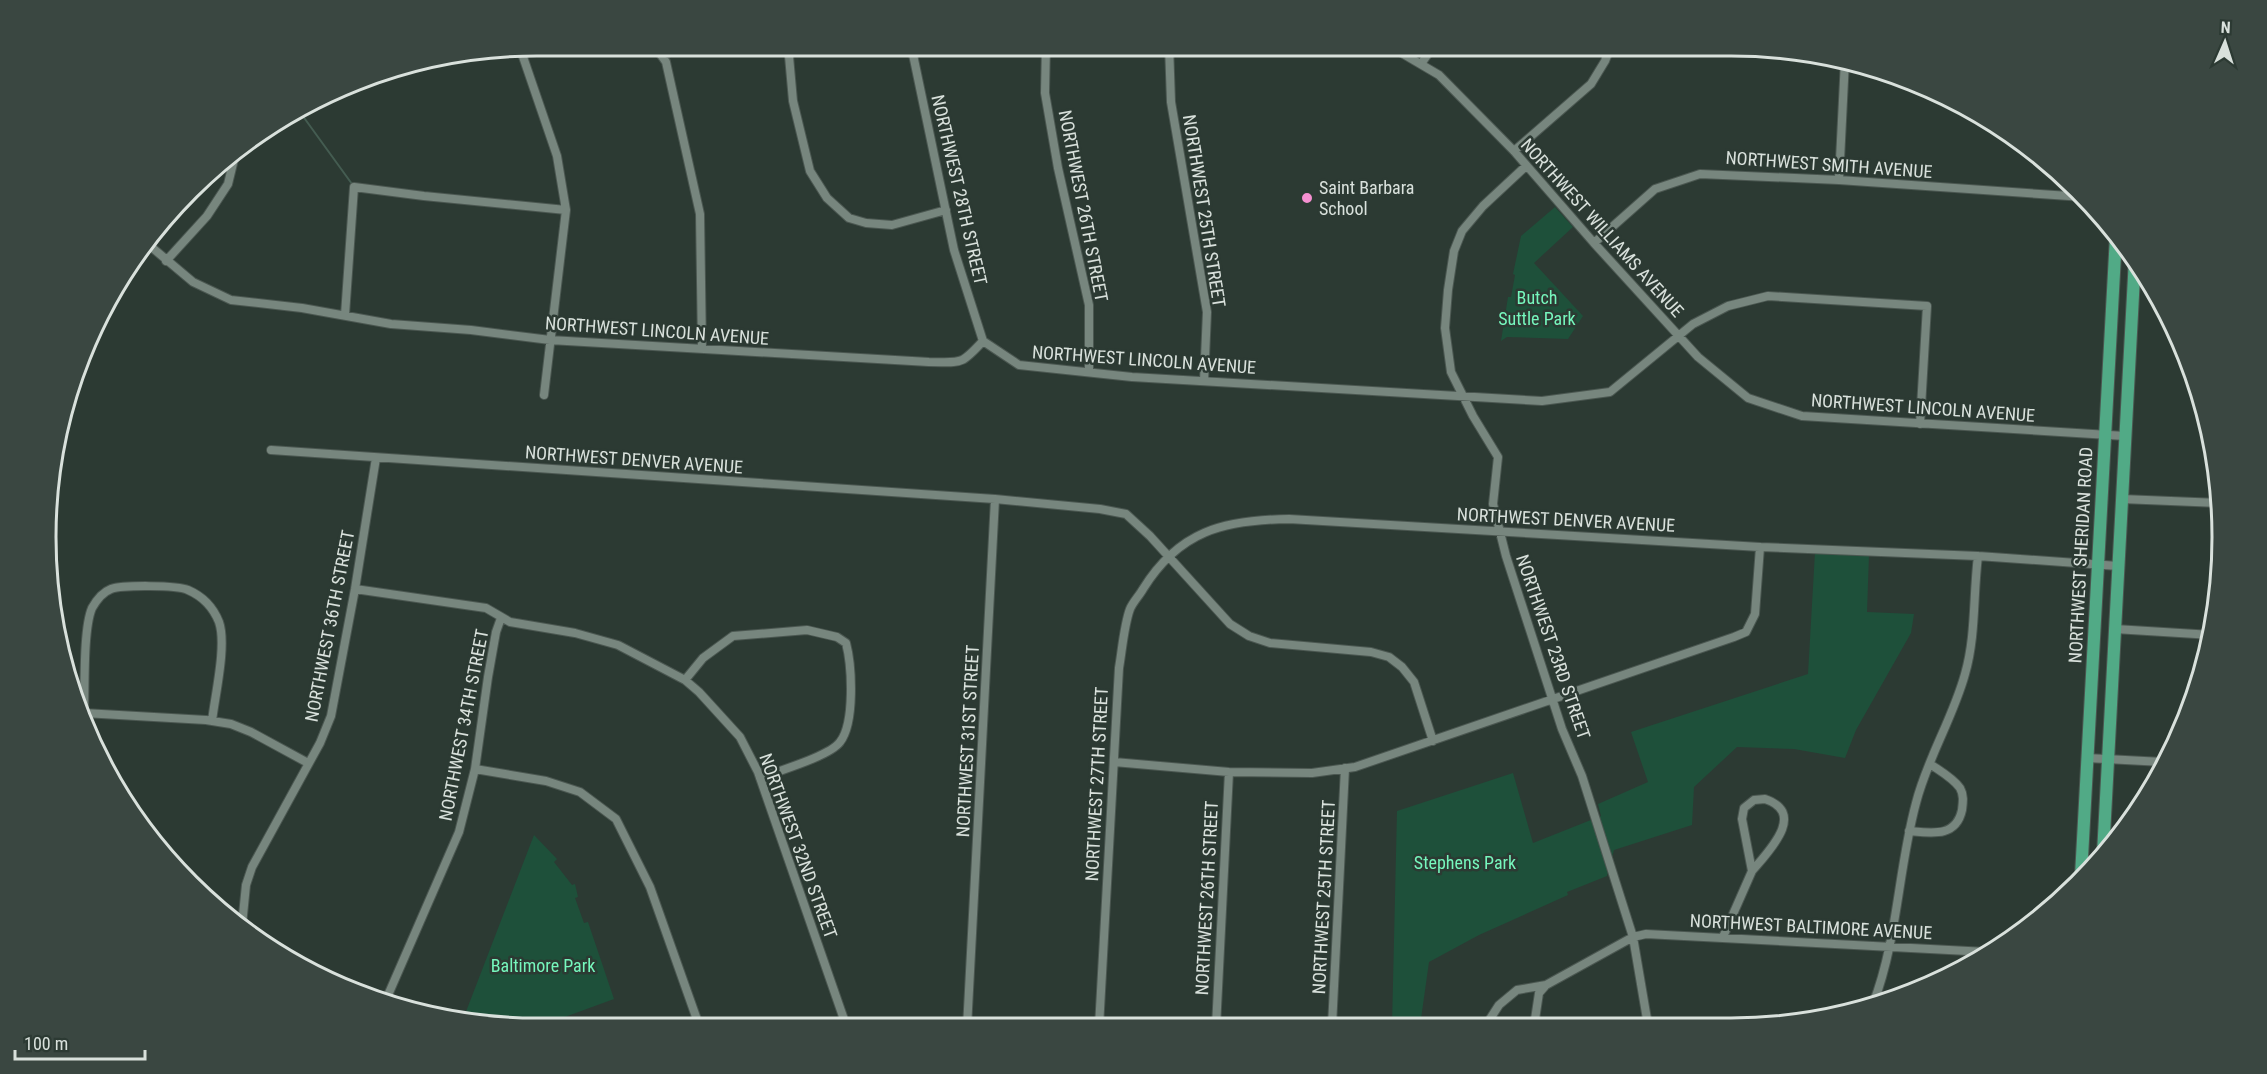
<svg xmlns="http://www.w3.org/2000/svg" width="2267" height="1074" viewBox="0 0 2267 1074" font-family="'Roboto Condensed',sans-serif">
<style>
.green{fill:#1e503a}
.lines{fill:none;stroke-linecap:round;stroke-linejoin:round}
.stream{stroke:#445c51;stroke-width:2}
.street-casing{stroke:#4b5751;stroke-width:10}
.primary-casing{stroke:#4b5751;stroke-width:14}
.street{stroke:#77867e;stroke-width:8}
.primary{stroke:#51aa86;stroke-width:12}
.poi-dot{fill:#f590d1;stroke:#2c3a33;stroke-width:2}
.labels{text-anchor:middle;stroke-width:5;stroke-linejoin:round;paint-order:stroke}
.street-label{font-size:18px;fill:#d9e1dc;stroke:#2c3a33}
.poi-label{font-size:18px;fill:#d9e1dc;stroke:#2c3a33;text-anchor:start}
.park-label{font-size:18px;fill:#76f7bd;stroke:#2c3a33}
.rim{fill:none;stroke:#d9e1dc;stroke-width:3}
</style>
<rect width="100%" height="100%" fill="#2c3a33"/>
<path class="green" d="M1555 207 1573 227 1534 263 1583 316 1568 339 1507 337 1501 341 1508 297H1511L1515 275 1513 274 1521 236Z
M1815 552 1869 554 1867 612 1914 614 1911 633 1856 730 1845 758 1794 749 1737 747 1694 787 1692 825 1614 850 1607 876 1567 892 1568 895 1479 935 1429 962 1420 1026H1392L1397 811 1513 773 1533 843 1601 816 1598 804 1648 782 1631 732 1808 674Z
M534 835 557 859 554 862 572 885 575 884 578 897 575 898 584 923 588 922 614 999 532 1029 462 1022Z"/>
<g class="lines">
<path class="stream" d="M297 108 352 184"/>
<defs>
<path id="street" d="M654 45 666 62 700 214 702 349
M788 45 793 101 810 171 827 198 849 218 866 223 892 225 946 210
M911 45 954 250 983 341
M1046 45 1045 93 1058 168 1089 305V372
M1169 45 1171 102 1207 312 1204 381
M1388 45 1439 75 1514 151 1594 243 1698 357 1748 398 1802 416 2125 436
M520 48 557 156 566 210 544 395
M662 55 689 45
M1421 64 1434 45
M1514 151 1591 84 1605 61 1611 45
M1526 166 1483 206 1462 231 1454 251 1448 290 1445 328 1451 372 1473 416 1498 457 1493 504 1506 556 1562 729 1582 776 1633 937 1648 1025
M1839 180 1845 60
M1594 243 1655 189 1700 174 1839 180 2084 197
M149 245 193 282 231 300 302 308 391 324 471 330 550 340 929 362C962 362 960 366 983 341
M166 261 207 216 228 184 236 151
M345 315 354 187 424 196 566 210
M983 341 1019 365 1132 377 1542 401 1610 392 1693 324 1728 306 1768 296 1927 306 1920 424
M271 450 995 499 1100 509 1126 514 1150 536 1230 624 1249 636 1270 643 1371 652 1389 657 1402 667 1414 682 1433 741
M2122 499 2219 503
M355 589 486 608 510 622 575 633 618 645 685 680 699 692 740 737 758 772 847 1028
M2115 629 2212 635
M685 680 703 658 733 636 807 630 837 637 846 643C852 666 855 723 840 742 830 756 778 771 760 778
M79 712 84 713C85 687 83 629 92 608 96 601 103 592 111 589 122 585 177 585 188 590 202 596 213 607 219 622 227 645 215 695 212 721
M84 723V713L206 720 231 724 251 732 308 763
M2087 758 2163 762
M1114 762 1229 772 1312 773 1355 767 1734 637 1746 632 1755 614 1760 547
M475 769 546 781 580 792 616 819 650 887 700 1028
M1765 799C1807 813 1769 851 1752 871L1742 819 1744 808 1754 800Z
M1909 831C1931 833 1956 838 1962 810 1963 802 1964 795 1960 788 1953 778 1940 771 1930 764
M242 925 246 885 252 867 320 743 331 716 355 589 376 458
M1723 937 1752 871
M385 1002 459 832 475 769 488 677 496 632 501 618
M1873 1004C1898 939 1898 869 1916 803 1927 759 1953 718 1965 674 1976 636 1973 596 1978 556
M1332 1026 1345 768
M1489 1026 1490 1019 1499 1005 1517 990 1546 985 1633 937 1646 934 1987 952
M1534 1026 1539 993 1546 985
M1099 1027 1119 668C1122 651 1124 625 1130 609 1133 602 1139 596 1143 589 1179 531 1223 520 1289 519L1760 547 1978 556 2118 566
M1216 1027 1229 772
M967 1028 995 499"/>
<path id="primary" d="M2103 854 2135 258
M2081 876 2116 236"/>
</defs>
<use href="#street" class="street-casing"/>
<use href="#primary" class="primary-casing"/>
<use href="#street" class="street"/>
<use href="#primary" class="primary"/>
</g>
<circle class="poi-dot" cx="1307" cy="198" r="6"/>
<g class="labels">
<g class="street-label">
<text transform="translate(1829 165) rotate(4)" y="6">NORTHWEST SMITH AVENUE</text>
<text transform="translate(959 190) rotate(77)" y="6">NORTHWEST 28TH STREET</text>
<text transform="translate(1083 206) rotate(79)" y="6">NORTHWEST 26TH STREET</text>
<text transform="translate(1204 211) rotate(81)" y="6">NORTHWEST 25TH STREET</text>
<text transform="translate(1602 228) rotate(48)" y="6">NORTHWEST WILLIAMS AVENUE</text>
<text transform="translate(657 331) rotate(4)" y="6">NORTHWEST LINCOLN AVENUE</text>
<text transform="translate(1144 360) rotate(4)" y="6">NORTHWEST LINCOLN AVENUE</text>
<text transform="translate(1923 408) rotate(4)" y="6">NORTHWEST LINCOLN AVENUE</text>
<text transform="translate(634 460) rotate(4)" y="6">NORTHWEST DENVER AVENUE</text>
<text transform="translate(1566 520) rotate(3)" y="6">NORTHWEST DENVER AVENUE</text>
<text transform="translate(2081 555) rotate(-87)" y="6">NORTHWEST SHERIDAN ROAD</text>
<text transform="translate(330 626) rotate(-79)" y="6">NORTHWEST 36TH STREET</text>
<text transform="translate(1553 647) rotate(71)" y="6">NORTHWEST 23RD STREET</text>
<text transform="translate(464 725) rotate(-79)" y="6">NORTHWEST 34TH STREET</text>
<text transform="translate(968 741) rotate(-87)" y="6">NORTHWEST 31ST STREET</text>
<text transform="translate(1097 784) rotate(-87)" y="6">NORTHWEST 27TH STREET</text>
<text transform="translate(798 846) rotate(70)" y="6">NORTHWEST 32ND STREET</text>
<text transform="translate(1324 897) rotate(-87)" y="6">NORTHWEST 25TH STREET</text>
<text transform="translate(1207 898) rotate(-87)" y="6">NORTHWEST 26TH STREET</text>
<text transform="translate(1811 927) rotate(3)" y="6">NORTHWEST BALTIMORE AVENUE</text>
</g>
<g class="poi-label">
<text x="1319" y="194">Saint Barbara<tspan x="1319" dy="21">School</tspan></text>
</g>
<g class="park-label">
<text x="1537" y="304">Butch<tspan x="1537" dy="21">Suttle Park</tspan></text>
<text x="1465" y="869">Stephens Park</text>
<text x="543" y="972">Baltimore Park</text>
</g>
</g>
<path d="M0 0H2267V1074H0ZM537 56H1731A481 481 0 0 1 2212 537V537A481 481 0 0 1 1731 1018H537A481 481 0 0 1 56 537V537A481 481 0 0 1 537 56Z" fill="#3a4741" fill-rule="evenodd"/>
<path class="rim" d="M537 56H1731A481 481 0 0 1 2212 537V537A481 481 0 0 1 1731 1018H537A481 481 0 0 1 56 537V537A481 481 0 0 1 537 56Z"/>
<g transform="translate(2225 42) rotate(3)" stroke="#2c3a33" stroke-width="4.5" paint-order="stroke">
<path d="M0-4.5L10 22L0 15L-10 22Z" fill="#d9e1dc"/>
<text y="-9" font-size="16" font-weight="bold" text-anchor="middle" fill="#d9e1dc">N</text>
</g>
<path d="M15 1050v9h130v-9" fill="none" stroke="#d9e1dc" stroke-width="3"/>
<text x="24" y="1050" font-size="18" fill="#d9e1dc" stroke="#2c3a33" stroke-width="4.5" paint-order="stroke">100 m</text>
</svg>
